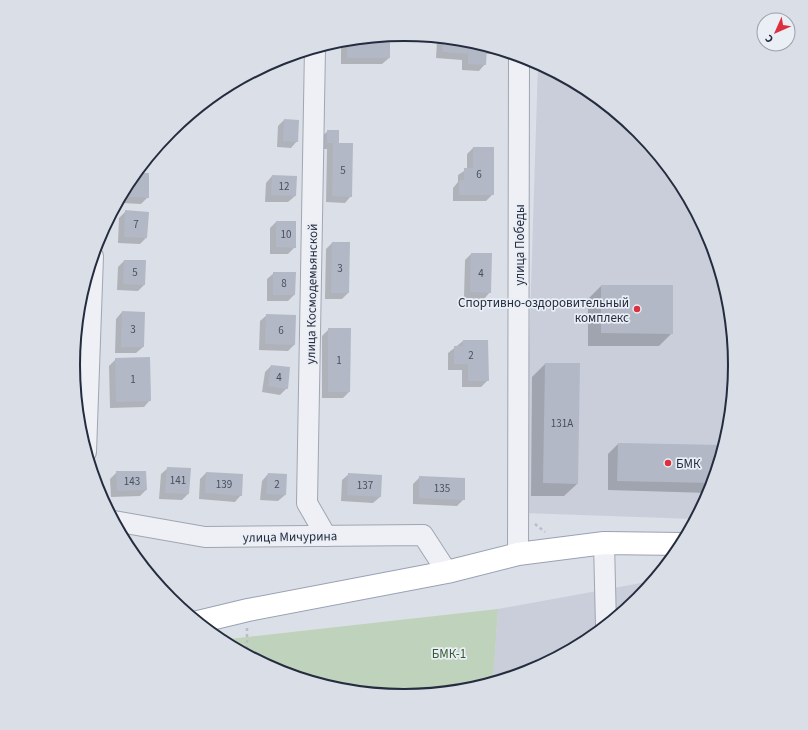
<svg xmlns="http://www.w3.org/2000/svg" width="808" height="730" viewBox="0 0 808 730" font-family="'Source Sans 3',sans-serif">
  <rect width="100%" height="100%" fill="#dbdfe7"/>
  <g fill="#c9ceda">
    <path d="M 538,63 L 588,90 L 638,131 L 679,181 L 710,239 L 729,301 L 735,365 L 729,430 L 710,492 L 695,519 L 524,513 Z"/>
    <path d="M 652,581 L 638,599 L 588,640 L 530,671 L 493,682 L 498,609 Z"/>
  </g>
  <path fill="#bfd2bb" d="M 498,609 L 493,682 L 468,690 L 404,696 L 339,690 L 277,671 L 220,640 Z"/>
  <g fill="#0003">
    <path d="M 389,35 L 389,58 L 382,64 L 341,64 L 341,40 Z"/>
    <path d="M 441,38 L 469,40 L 505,51 L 501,54 L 486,54 L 485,64 L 479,71 L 462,70 L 462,60 L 436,58 L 437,41 Z"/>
    <path d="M 284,120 L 297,141 L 291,148 L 277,147 L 278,126 Z"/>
    <path d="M 328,131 L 338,144 L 351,196 L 345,203 L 326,202 L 327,149 L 321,149 L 321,137 Z"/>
    <path d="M 473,148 L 493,194 L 486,201 L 453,201 L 453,188 L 458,182 L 458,175 L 467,169 L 467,154 Z"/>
    <path d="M 135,173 L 148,174 L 148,197 L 141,204 L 122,203 L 122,194 Z"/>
    <path d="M 272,176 L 296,177 L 295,196 L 288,202 L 265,202 L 266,183 Z"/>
    <path d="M 126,211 L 148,213 L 146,238 L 140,244 L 118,243 L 119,218 Z"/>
    <path d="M 276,222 L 295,247 L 288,254 L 270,254 L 270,228 Z"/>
    <path d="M 332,243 L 349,243 L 348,293 L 342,299 L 325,299 L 326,249 Z"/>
    <path d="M 471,254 L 490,292 L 484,299 L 464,298 L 465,260 Z"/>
    <path d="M 124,261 L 144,285 L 138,291 L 117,290 L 118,267 Z"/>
    <path d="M 274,273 L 294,295 L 288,301 L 267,301 L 267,279 Z"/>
    <path d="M 601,286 L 672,333 L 659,346 L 588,346 L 588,299 Z"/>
    <path d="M 122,312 L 143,347 L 136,353 L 115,353 L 116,319 Z"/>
    <path d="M 267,315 L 294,345 L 288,351 L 259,350 L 260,321 Z"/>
    <path d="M 329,329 L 349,392 L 343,398 L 322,398 L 322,336 Z"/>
    <path d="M 463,341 L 488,380 L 481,387 L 462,387 L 462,370 L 448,370 L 448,353 Z"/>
    <path d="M 116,359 L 150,400 L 144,407 L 110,408 L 109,366 Z"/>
    <path d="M 545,364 L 577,484 L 564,496 L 531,496 L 532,377 Z"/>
    <path d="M 271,366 L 287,388 L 280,395 L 262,392 L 265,372 Z"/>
    <path d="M 618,444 L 724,446 L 709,493 L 608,490 L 608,454 Z"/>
    <path d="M 168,468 L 188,494 L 182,500 L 159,499 L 161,474 Z"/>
    <path d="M 117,472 L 146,490 L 140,496 L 111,497 L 110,479 Z"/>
    <path d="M 206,473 L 241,495 L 235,502 L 199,499 L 200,479 Z"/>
    <path d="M 268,474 L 285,495 L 278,501 L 260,500 L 262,481 Z"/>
    <path d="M 349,474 L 381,476 L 380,497 L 373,503 L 341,501 L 342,480 Z"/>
    <path d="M 420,477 L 464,499 L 457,506 L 413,504 L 413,484 Z"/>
  </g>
  <g fill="#b2b8c5">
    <path d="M 390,35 L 390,58 L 347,58 L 347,40 Z"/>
    <path d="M 443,38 L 469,40 L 487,46 L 486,65 L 468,64 L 468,54 L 442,52 Z"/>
    <path d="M 284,119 L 299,120 L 298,142 L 283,141 Z"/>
    <path d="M 327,130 L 339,130 L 339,143 L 353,143 L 352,197 L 332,196 L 333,143 L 327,143 Z"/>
    <path d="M 473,147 L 494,147 L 494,195 L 459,195 L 459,180 L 464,180 L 464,168 L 473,168 Z"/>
    <path d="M 136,173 L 149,173 L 149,198 L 128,197 L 128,182 Z"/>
    <path d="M 272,175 L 297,176 L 296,196 L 271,195 Z"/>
    <path d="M 125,210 L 149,212 L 147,238 L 124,237 Z"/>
    <path d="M 276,221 L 296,221 L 296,248 L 276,247 Z"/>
    <path d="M 332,242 L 350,242 L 349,293 L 331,293 Z"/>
    <path d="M 471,253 L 492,253 L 491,293 L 470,292 Z"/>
    <path d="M 124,260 L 146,260 L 145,285 L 123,284 Z"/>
    <path d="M 273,272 L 296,272 L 295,295 L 273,295 Z"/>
    <path d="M 601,285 L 673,285 L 673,334 L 601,333 Z"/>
    <path d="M 122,311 L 145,312 L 144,347 L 121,347 Z"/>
    <path d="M 266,314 L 296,315 L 295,345 L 265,344 Z"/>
    <path d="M 328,328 L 351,328 L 350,392 L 328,392 Z"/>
    <path d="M 463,340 L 488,340 L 489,381 L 468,381 L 468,364 L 454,364 L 454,346 L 463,346 Z"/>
    <path d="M 150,357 L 151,401 L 116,402 L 115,358 Z"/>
    <path d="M 545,363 L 580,363 L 578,484 L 543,483 Z"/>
    <path d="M 271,365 L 290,367 L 288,389 L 268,386 Z"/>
    <path d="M 618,443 L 724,445 L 712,483 L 617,481 Z"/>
    <path d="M 167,467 L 191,468 L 189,494 L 165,493 Z"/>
    <path d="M 116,471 L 146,471 L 147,490 L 117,491 Z"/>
    <path d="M 206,472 L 243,474 L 242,496 L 205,493 Z"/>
    <path d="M 268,473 L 287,474 L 286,495 L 266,494 Z"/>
    <path d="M 348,473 L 382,475 L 381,497 L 347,495 Z"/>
    <path d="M 419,476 L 465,478 L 465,500 L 419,498 Z"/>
  </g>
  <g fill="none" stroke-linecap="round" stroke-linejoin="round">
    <g stroke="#a0a6b1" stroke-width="22">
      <g id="minor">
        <path d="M 315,48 L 307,503 L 326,536"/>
        <path d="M 86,452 L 93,256"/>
        <path d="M 114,521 L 205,537 L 423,535 L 447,572"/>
        <path d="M 604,543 L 606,626"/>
        <path d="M 518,554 L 519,56"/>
      </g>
    </g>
    <g stroke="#99a2b4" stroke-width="24">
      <path id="major" d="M 198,622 L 248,610 L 447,572 L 518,554 L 604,543 L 682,544"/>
    </g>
    <g stroke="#b9bdc6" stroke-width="2.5" stroke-dasharray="3 3" stroke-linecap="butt">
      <path d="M 535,524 L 545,532"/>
      <path d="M 247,655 L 247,628"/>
    </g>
    <use href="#minor" stroke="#eef0f5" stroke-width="20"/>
    <use href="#major" stroke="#fff" stroke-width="22"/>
  </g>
  <g fill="#dc303f" stroke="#eaeef5" stroke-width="1.5">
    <circle cx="637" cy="309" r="4"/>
    <circle cx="668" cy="463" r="4"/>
  </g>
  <g text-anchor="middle" stroke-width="3.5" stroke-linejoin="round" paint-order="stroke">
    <g font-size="11" fill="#484f60">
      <text x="343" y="174">5</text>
      <text x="479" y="178">6</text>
      <text x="284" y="190">12</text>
      <text x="136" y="228">7</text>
      <text x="286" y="238">10</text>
      <text x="340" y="272">3</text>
      <text x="135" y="276">5</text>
      <text x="481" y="277">4</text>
      <text x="284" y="287">8</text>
      <text x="133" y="333">3</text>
      <text x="281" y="334">6</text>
      <text x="471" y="359">2</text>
      <text x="339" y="364">1</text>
      <text x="279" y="381">4</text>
      <text x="133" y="383">1</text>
      <text x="562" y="427">131А</text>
      <text x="178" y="484">141</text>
      <text x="132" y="485">143</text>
      <text x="224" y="488">139</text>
      <text x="277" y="488">2</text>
      <text x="365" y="489">137</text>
      <text x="442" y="492">135</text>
    </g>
    <g font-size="13" fill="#242c3f" stroke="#eaeef5">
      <text transform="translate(519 245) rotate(-90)" y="5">улица Победы</text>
      <text transform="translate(311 294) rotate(-89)" y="5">улица Космодемьянской</text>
      <text transform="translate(290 536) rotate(-1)" y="5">улица Мичурина</text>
    </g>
    <g font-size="13" fill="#242c3f" stroke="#eaeef5" text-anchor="end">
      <text x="629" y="307">Спортивно-оздоровительный<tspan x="629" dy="15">комплекс</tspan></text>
      <text x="676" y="468" text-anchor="start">БМК</text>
    </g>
    <g font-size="13" fill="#355c2f" stroke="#eaeef5">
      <text x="449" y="658">БМК-1</text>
    </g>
  </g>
  <path d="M0 0H808V730H0ZM80 365a324 324 0 1 1 648 0a324 324 0 1 1-648 0Z" fill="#dadee6" fill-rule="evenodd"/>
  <path fill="none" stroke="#242c3f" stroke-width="2" d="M80 365a324 324 0 1 1 648 0a324 324 0 1 1-648 0Z"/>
  <g transform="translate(776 32) rotate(225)"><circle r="19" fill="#eaeef5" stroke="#9ba0ac"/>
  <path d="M0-3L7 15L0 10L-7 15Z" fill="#dc303f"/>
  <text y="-6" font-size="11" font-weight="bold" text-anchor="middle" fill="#242c3f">С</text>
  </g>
</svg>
